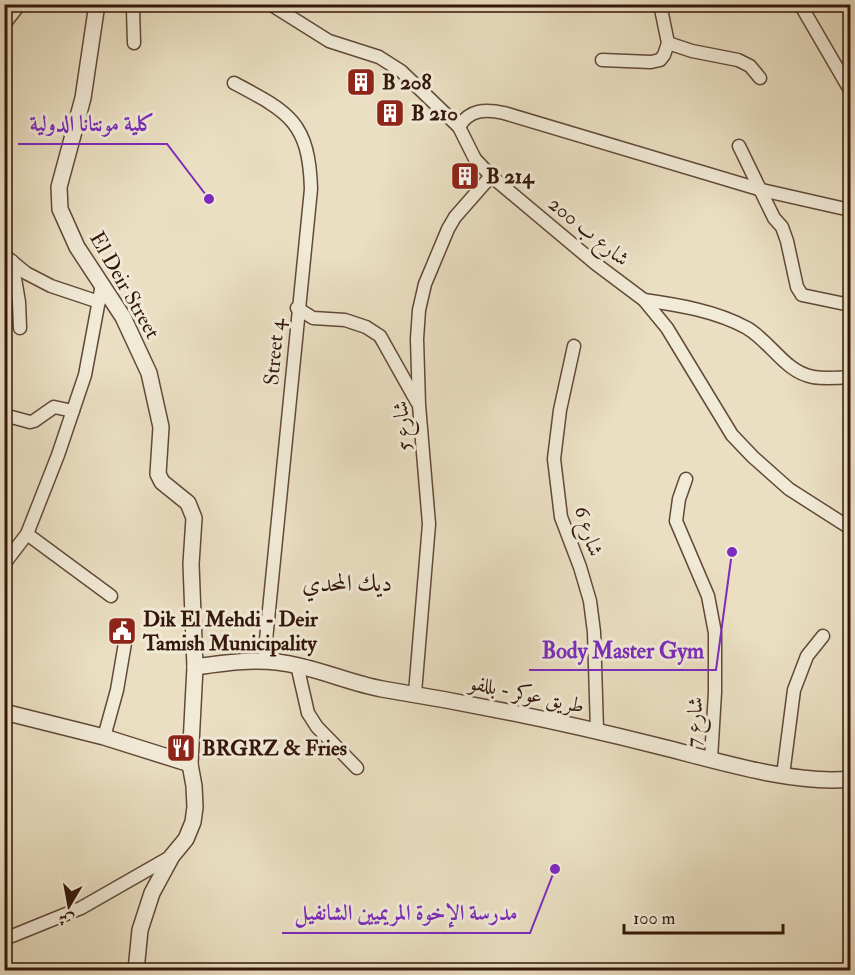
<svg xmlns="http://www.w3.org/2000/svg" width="855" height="975" viewBox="0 0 855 975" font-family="'IM FELL Double Pica',Amiri,serif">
  <rect width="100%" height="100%" fill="#eadfc2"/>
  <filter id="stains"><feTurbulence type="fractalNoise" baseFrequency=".00333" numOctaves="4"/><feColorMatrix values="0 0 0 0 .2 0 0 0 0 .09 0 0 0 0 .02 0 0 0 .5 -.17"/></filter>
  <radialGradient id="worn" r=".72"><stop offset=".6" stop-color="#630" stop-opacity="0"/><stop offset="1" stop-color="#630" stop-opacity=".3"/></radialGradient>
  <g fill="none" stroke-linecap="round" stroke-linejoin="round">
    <g stroke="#624938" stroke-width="15">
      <g id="minor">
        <path d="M 127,4 L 133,10 L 134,43"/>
        <path d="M 270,4 L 329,41 L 379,57 L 401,71 L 459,127 L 475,159 L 491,176 L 596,264 L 644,300 L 667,328 L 732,435 L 753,457 L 789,489 L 850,528"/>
        <path d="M 800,4 L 850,90"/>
        <path d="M 668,43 L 692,51 L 738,60 L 750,66 L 760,78"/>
        <path d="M 602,60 L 651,62 L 660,60 L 664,55 L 668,43 L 660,4"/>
        <path d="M 234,83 C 289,112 309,122 311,189 L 264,660"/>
        <path d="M 459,127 C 469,109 486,109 504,113 L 762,190 L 850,210"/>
        <path d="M 739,146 L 774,218 L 782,227 L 787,241 L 797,287 L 802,295 L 850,305"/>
        <path d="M 4,255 L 26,273 L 51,286 L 99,302"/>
        <path d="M 12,261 L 19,302 L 20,328"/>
        <path d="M 644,300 C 679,305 716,311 747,328 C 771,342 785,372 813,377 C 825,379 838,378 850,377"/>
        <path d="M 297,308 L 313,318 L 345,320 L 366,327 L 380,336 L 417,402"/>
        <path d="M 574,346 L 560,410 L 554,459 L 561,517 L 580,567 L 590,601 L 594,632 L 597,730"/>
        <path d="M 4,415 L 30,422 L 34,421 L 54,407 L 73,411"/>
        <path d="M 686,479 L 679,499 L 676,521 L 708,596 L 715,633 L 715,692 L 711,759"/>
        <path d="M 27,534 L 111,596"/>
        <path d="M 4,564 L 27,534 L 58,455 L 85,375 L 102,284"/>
        <path d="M 297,665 L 308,713 L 317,727 L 357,768"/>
        <path d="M 415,693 L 429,524 L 419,405 L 417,339 L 419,310 L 425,284 L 448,229 L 455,217 L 491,176"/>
        <path d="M 104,737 L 117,690 L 125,643"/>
        <path d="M 783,775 L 794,690 L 807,656 L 823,636"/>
        <path d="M 4,937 L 12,936 L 81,908 L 172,856"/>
      </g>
    </g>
    <g stroke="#624938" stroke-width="18">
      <g id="tertiary">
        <path d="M 97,4 L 83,98 L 59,187 L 60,209 L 77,247 L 123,317 L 149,373 L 161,427 L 158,474 L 162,482 L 188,503 L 194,518 L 191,564 L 195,667 L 190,764 L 194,786 L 195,807 L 193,822 L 186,839 L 172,856 L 152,893 L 140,930 L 136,970"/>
        <path d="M 4,22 L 18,4"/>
        <path d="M 195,667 C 230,662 264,657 299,666 C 327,672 354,684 382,689 C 475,704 567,723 658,746 C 715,760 792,785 850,779"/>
        <path d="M 4,712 L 104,737 L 190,764"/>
      </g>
    </g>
    <use href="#minor" stroke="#f1ead7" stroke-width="12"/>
    <use href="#tertiary" stroke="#f1ead7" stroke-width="15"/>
  </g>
  <defs>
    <g id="building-square" transform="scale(1.5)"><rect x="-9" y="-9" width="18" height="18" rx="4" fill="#8f2418" stroke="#f1ead7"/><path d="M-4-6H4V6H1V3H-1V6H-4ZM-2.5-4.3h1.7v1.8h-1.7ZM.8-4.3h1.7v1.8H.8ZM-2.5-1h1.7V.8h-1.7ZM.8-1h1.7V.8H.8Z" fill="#fff"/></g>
    <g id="civic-square" transform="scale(1.5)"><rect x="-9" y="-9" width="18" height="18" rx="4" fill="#8f2418" stroke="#f1ead7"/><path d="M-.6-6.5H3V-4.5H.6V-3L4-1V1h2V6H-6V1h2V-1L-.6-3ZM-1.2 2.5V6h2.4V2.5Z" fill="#fff"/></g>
    <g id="restaurant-square" transform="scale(1.5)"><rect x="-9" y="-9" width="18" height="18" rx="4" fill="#8f2418" stroke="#f1ead7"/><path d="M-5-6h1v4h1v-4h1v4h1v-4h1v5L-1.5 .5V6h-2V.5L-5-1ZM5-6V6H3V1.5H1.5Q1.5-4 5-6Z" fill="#fff"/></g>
  </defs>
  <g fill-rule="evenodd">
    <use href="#building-square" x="361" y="82"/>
    <use href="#building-square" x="390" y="113"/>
    <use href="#building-square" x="465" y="176"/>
    <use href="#civic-square" x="122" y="631"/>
    <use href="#restaurant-square" x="181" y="748"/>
  </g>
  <g text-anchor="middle" stroke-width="6" stroke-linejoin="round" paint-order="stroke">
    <g font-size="21" font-weight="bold" fill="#34170a" stroke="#f1ead7" text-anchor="start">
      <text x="382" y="89">B 208</text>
      <text x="411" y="120">B 210</text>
      <text x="486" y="183">B 214</text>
      <text x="143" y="626">Dik El Mehdi - Deir<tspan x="143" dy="24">Tamish Municipality</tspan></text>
      <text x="202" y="755">BRGRZ &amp; Fries</text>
    </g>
    <g font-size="21" fill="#34170a" stroke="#f1ead7">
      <text transform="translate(589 231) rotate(39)" y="7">شارع ب 200</text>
      <text transform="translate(125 285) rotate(60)" y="7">El Deir Street</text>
      <text transform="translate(274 352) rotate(-85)" y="7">Street 4</text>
      <text transform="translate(402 426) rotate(-95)" y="7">شارع 5</text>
      <text transform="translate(589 531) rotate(72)" y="7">شارع 6</text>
      <text transform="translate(527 694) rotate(12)" y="7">طريق عوكر - بللفو</text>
      <text transform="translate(694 722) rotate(-87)" y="7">شارع 7</text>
    </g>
    <g font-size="24" fill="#34170a" stroke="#f1ead7">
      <text x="347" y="591">ديك المحدي</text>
    </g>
  </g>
  <path fill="none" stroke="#7b2cbf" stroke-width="2" d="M209 199L167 144H18M732 552L716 670H529M555 869L530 933H282"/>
  <g fill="#7b2cbf" stroke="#f1ead7" stroke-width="2">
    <circle cx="209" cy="199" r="6"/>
    <circle cx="732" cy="552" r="6"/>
    <circle cx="555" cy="869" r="6"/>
  </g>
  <g font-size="22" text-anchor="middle" font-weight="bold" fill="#7b2cbf" stroke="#f1ead7" stroke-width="6" stroke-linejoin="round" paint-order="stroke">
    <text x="92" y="131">كلية مونتانا الدولية</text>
    <text x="623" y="658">Body Master Gym</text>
    <text x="406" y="920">مدرسة الإخوة المريميين الشانفيل</text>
  </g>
  <rect width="855" height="975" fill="none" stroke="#eadfc2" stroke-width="24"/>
  <rect x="6" y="6" width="843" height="963" fill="none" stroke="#34170a" stroke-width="3"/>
  <rect x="12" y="12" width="831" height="951" fill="none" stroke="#34170a" stroke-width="1.5"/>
  <g transform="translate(69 906) rotate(190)" stroke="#f1ead7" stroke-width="4.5" paint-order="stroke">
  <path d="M0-4.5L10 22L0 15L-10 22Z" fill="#34170a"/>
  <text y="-9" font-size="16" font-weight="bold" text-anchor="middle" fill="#34170a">ش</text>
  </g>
  <path d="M624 924v9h159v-9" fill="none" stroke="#34170a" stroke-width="3"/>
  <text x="633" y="924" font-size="18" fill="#34170a" stroke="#f1ead7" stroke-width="4.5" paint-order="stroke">100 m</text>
  <rect width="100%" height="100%" filter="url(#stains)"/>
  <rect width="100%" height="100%" fill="url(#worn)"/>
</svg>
